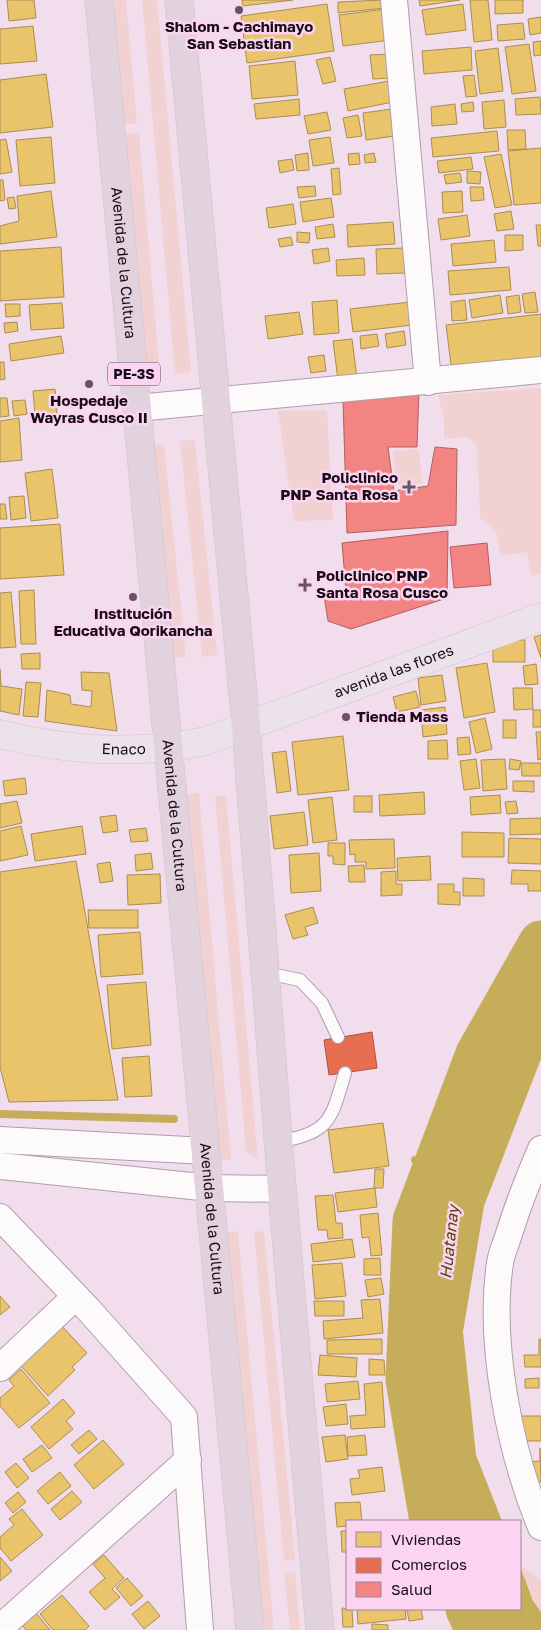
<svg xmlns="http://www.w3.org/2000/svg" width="541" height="1630" viewBox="0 0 541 1630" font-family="'Golos Text',sans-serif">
  <rect width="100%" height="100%" fill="#f2dded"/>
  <g fill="#f2d1d3">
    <path d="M 110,0 L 126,0 L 137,123 L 120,125 Z"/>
    <path d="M 142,0 L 157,0 L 191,372 L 175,374 Z"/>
    <path d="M 139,133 L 160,375 L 143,378 L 122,135 Z"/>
    <path d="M 541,388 L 541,573 L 531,576 L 527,552 L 501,556 L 496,532 L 480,518 L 477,446 L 468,437 L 444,439 L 444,418 L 438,395 Z"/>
    <path d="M 327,410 L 333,520 L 294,521 L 278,411 Z"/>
    <path d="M 195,440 L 217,655 L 202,657 L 180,441 Z"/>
    <path d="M 164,444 L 186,657 L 171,658 L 150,445 Z"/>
    <path d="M 419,449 L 422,483 L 396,485 L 393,451 Z"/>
    <path d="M 199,793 L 231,1160 L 216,1160 L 186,795 Z"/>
    <path d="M 226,795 L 258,1160 L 246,1151 L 215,796 Z"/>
    <path d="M 238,1231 L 274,1630 L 260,1630 L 221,1234 Z"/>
    <path d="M 264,1231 L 295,1560 L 284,1561 L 254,1232 Z"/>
    <path d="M 520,1565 L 541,1580 L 541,1612 L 533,1601 Z"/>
    <path d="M 295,1572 L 300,1630 L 290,1630 L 284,1574 Z"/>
    <path d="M 449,1609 L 468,1609 L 478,1630 L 450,1630 Z"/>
  </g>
  <g fill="#c6ad59">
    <path d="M 541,943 L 541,1059 L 484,1206 L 463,1332 L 476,1455 L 502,1521 L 432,1521 L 408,1380 L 415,1221 L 478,1054 Z"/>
    <path d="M 520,1566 L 533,1601 L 541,1612 L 541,1630 L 478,1630 L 468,1609 L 520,1609 Z"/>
  </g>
  <g fill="#e9c46a" stroke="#aa8d51">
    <path d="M 7,0 L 34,0 L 36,18 L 9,21 Z"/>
    <path d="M 242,0 L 293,0 L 243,6 Z"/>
    <path d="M 383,0 L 385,8 L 338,13 L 338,2 Z"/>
    <path d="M 419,0 L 460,0 L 420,6 Z"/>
    <path d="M 470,0 L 488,0 L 492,40 L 474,42 Z"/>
    <path d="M 495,0 L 523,0 L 523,13 L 495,14 Z"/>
    <path d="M 327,4 L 334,51 L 247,63 L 241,16 Z"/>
    <path d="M 463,4 L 466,30 L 426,35 L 422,10 Z"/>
    <path d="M 386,9 L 391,40 L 343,46 L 339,15 Z"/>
    <path d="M 541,17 L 541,33 L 530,35 L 528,19 Z"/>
    <path d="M 523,23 L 525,39 L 498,41 L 497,25 Z"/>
    <path d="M 33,26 L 37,61 L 0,64 L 0,29 Z"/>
    <path d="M 541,41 L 541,55 L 534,56 L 533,42 Z"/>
    <path d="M 529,44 L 536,91 L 512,94 L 505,47 Z"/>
    <path d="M 471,47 L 472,70 L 424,74 L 422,51 Z"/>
    <path d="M 498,48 L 503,91 L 480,94 L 475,51 Z"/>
    <path d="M 390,54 L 393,78 L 373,79 L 370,55 Z"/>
    <path d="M 330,57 L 336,81 L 323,84 L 316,60 Z"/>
    <path d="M 295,61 L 298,95 L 252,99 L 249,66 Z"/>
    <path d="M 46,74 L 53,127 L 0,133 L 0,80 Z"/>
    <path d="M 474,75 L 477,96 L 466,97 L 463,76 Z"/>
    <path d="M 389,81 L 393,102 L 348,111 L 344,89 Z"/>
    <path d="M 540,97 L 541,114 L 516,115 L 515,99 Z"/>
    <path d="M 299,99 L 300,115 L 256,119 L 254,104 Z"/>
    <path d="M 504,100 L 506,127 L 484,129 L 482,102 Z"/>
    <path d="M 473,102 L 474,111 L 462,112 L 461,104 Z"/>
    <path d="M 455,104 L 457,124 L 432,126 L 431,107 Z"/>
    <path d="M 392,109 L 395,136 L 366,140 L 363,113 Z"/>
    <path d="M 327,112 L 331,130 L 308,134 L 304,116 Z"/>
    <path d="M 358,115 L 362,136 L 347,138 L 343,118 Z"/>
    <path d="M 507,130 L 525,130 L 526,149 L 508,150 Z"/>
    <path d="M 497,131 L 499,151 L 433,157 L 431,138 Z"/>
    <path d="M 51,137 L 55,183 L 20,186 L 16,140 Z"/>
    <path d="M 330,137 L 334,163 L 313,166 L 309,140 Z"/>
    <path d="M 6,139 L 12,172 L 0,174 L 0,140 Z"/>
    <path d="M 541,148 L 541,203 L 514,205 L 508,151 Z"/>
    <path d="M 308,153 L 309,170 L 297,171 L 295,155 Z"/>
    <path d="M 359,153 L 360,164 L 349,165 L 348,154 Z"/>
    <path d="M 374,153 L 376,162 L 365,163 L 364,155 Z"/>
    <path d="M 501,154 L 512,205 L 495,208 L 484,157 Z"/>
    <path d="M 471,157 L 473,169 L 439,173 L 437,161 Z"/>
    <path d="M 292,159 L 294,170 L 280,173 L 278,161 Z"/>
    <path d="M 339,168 L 341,194 L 333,195 L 331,169 Z"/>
    <path d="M 467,171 L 481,172 L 480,184 L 467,183 Z"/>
    <path d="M 460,173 L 462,182 L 446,184 L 444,175 Z"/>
    <path d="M 0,180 L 3,180 L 5,200 L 0,201 Z"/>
    <path d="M 315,186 L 316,196 L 299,198 L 297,187 Z"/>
    <path d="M 470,187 L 483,187 L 484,200 L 471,201 Z"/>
    <path d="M 51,191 L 57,237 L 0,244 L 0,226 L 19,221 L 17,196 Z"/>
    <path d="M 462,191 L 463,212 L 443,213 L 442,192 Z"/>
    <path d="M 14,197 L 16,208 L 9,209 L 7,198 Z"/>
    <path d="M 331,198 L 334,217 L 303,222 L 300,202 Z"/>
    <path d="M 293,204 L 296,224 L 269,228 L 266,208 Z"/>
    <path d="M 511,211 L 514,229 L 497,231 L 494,214 Z"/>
    <path d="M 467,215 L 470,236 L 441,240 L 438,219 Z"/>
    <path d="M 393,222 L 395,244 L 348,247 L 347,225 Z"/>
    <path d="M 333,224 L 335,237 L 317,239 L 315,227 Z"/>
    <path d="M 536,225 L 541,225 L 541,246 L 538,246 Z"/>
    <path d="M 297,232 L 310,233 L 309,243 L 297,242 Z"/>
    <path d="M 505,235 L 523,235 L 523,250 L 505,251 Z"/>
    <path d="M 291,237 L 293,245 L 280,247 L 278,239 Z"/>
    <path d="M 494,240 L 496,262 L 453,266 L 451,244 Z"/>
    <path d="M 61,247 L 64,297 L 0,301 L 0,251 Z"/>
    <path d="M 328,248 L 330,261 L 314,264 L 312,250 Z"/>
    <path d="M 404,248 L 405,273 L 377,274 L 376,249 Z"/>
    <path d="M 364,258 L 365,275 L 337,276 L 336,260 Z"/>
    <path d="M 509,267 L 511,290 L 450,295 L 448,271 Z"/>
    <path d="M 535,292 L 538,312 L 525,313 L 522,294 Z"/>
    <path d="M 500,295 L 503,313 L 472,318 L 469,300 Z"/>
    <path d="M 519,295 L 521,312 L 508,314 L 506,297 Z"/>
    <path d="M 337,300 L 339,333 L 314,335 L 312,302 Z"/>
    <path d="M 465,300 L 467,320 L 452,321 L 451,302 Z"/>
    <path d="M 410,302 L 412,325 L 353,332 L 350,309 Z"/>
    <path d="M 62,303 L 64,328 L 31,330 L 29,305 Z"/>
    <path d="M 5,304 L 20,304 L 20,316 L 6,317 Z"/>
    <path d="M 299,312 L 303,334 L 268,339 L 265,316 Z"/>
    <path d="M 541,314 L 541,364 L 452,372 L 446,325 Z"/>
    <path d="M 17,322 L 18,331 L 5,333 L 4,323 Z"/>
    <path d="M 404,331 L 406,345 L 387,348 L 385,334 Z"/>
    <path d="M 377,334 L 379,346 L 361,349 L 360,336 Z"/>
    <path d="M 61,336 L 64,353 L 11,361 L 9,344 Z"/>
    <path d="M 352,339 L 358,386 L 339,388 L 333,341 Z"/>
    <path d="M 324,355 L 326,371 L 311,373 L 308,357 Z"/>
    <path d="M 0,362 L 4,362 L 5,379 L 0,380 Z"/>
    <path d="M 55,389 L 57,413 L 35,415 L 33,391 Z"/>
    <path d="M 0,398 L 7,398 L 9,416 L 0,417 Z"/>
    <path d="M 25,400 L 27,414 L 14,416 L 12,401 Z"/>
    <path d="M 19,418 L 22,460 L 0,462 L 0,421 Z"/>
    <path d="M 52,469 L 58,518 L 31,521 L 25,473 Z"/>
    <path d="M 24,496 L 26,518 L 11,520 L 9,497 Z"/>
    <path d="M 0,504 L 5,504 L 7,519 L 0,519 Z"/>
    <path d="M 60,524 L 64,575 L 0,579 L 0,528 Z"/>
    <path d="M 34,590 L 36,644 L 21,644 L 19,591 Z"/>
    <path d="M 11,592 L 16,647 L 0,648 L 0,593 Z"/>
    <path d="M 541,635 L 541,658 L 534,637 Z"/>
    <rect x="493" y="640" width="32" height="22"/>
    <path d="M 40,653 L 40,669 L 22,669 L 21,654 Z"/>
    <path d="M 487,663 L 495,712 L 464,718 L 456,668 Z"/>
    <path d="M 536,664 L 538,684 L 525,685 L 523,666 Z"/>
    <path d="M 0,669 L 1,686 L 22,689 L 19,715 L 0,711 Z"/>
    <path d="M 81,672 L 109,673 L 117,731 L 45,721 L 47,690 L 70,695 L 71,704 L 91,707 L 92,691 L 82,690 Z"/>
    <path d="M 442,675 L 446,701 L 421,705 L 418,678 Z"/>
    <path d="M 26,682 L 41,683 L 38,717 L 23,716 Z"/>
    <path d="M 513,688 L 532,688 L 533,709 L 514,710 Z"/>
    <path d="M 416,691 L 420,707 L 397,712 L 393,697 Z"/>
    <path d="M 445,707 L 447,734 L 423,737 L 421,710 Z"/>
    <rect x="533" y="710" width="8" height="17"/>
    <path d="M 485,718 L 492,749 L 476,753 L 469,722 Z"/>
    <rect x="503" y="720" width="13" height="18"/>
    <path d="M 536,732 L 541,732 L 541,759 L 538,760 Z"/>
    <path d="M 343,736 L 349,790 L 298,795 L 292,742 Z"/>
    <path d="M 469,737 L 471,754 L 458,755 L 457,738 Z"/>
    <path d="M 447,740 L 448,759 L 428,759 L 428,741 Z"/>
    <path d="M 286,751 L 291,791 L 277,793 L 272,753 Z"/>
    <path d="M 476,759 L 480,788 L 464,790 L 460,761 Z"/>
    <path d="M 505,759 L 507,789 L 483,791 L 481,760 Z"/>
    <path d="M 510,759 L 521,761 L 519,770 L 509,769 Z"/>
    <path d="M 521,763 L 541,763 L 541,776 L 522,776 Z"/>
    <path d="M 25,778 L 27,794 L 5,796 L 3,781 Z"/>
    <path d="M 513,781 L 534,781 L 534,792 L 513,791 Z"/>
    <path d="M 424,792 L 425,814 L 380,816 L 379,795 Z"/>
    <path d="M 500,795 L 501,813 L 471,815 L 470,797 Z"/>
    <rect x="354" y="796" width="18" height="16"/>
    <path d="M 332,797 L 337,840 L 313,843 L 308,800 Z"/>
    <path d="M 17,801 L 22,823 L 0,828 L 0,804 Z"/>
    <path d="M 516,801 L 518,813 L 507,814 L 505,802 Z"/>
    <path d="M 304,812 L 308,845 L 274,849 L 270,816 Z"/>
    <path d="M 116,815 L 118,831 L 103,833 L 100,817 Z"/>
    <path d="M 541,818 L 541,834 L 510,835 L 510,819 Z"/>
    <path d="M 21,826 L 28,855 L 0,861 L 0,831 Z"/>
    <path d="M 82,826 L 86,854 L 35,861 L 31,834 Z"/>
    <path d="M 146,828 L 148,841 L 131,842 L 129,830 Z"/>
    <path d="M 462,832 L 504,833 L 504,857 L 462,857 Z"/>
    <path d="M 509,838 L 541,839 L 541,864 L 508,863 Z"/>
    <path d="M 394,839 L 395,868 L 366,869 L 366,862 L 355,862 L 355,854 L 350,855 L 349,840 Z"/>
    <path d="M 328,843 L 345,843 L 345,865 L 333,864 L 333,856 L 328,856 Z"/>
    <path d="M 151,853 L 153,869 L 136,871 L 135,855 Z"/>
    <path d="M 319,853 L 321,891 L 291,893 L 289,855 Z"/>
    <path d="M 430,856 L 431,880 L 398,881 L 397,858 Z"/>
    <path d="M 76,861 L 118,1100 L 9,1102 L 0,1067 L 0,872 Z"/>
    <path d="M 110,862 L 113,881 L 100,883 L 97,864 Z"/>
    <path d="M 364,865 L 365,882 L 349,882 L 348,866 Z"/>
    <path d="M 512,870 L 541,871 L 541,891 L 528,891 L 528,884 L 511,884 Z"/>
    <path d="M 396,871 L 396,884 L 402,884 L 402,895 L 381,896 L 381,872 Z"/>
    <path d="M 160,874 L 161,903 L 128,905 L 127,875 Z"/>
    <path d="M 463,878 L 484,879 L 484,896 L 463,896 Z"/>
    <path d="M 438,884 L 454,884 L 454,892 L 460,892 L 460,905 L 438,904 Z"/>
    <path d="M 313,907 L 318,923 L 305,927 L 308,935 L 293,939 L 285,915 Z"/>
    <path d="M 88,910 L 138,910 L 138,928 L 89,928 Z"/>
    <path d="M 140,932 L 143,974 L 101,977 L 98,935 Z"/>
    <path d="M 146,982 L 151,1045 L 112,1049 L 107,985 Z"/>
    <path d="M 149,1056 L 152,1096 L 125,1097 L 122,1058 Z"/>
    <path d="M 383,1123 L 389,1166 L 334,1173 L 328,1130 Z"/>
    <path d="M 375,1169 L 384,1169 L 383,1188 L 374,1188 Z"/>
    <path d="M 375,1188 L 377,1207 L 338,1212 L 335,1193 Z"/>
    <path d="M 333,1195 L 336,1223 L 342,1223 L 343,1238 L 328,1239 L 327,1230 L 318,1230 L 315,1196 Z"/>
    <path d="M 378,1213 L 382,1255 L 371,1256 L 369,1237 L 362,1238 L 360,1215 Z"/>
    <path d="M 352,1239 L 355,1257 L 313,1262 L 311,1244 Z"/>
    <path d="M 380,1258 L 381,1275 L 364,1275 L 364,1259 Z"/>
    <path d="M 342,1263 L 346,1296 L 315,1299 L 312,1265 Z"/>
    <path d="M 381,1278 L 384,1294 L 368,1297 L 365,1280 Z"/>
    <path d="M 0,1296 L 10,1307 L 0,1315 Z"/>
    <path d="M 380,1299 L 383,1333 L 324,1339 L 323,1321 L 363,1318 L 361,1300 Z"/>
    <path d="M 314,1301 L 344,1301 L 344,1316 L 315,1316 Z"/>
    <path d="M 57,1321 L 87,1353 L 72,1367 L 75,1370 L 48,1396 L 15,1359 Z"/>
    <path d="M 382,1339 L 382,1354 L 327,1354 L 327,1340 Z"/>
    <path d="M 539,1339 L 541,1339 L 541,1367 L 525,1367 L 524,1355 L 539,1355 Z"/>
    <path d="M 320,1355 L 357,1358 L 356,1377 L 318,1375 Z"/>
    <path d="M 369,1359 L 384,1360 L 385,1375 L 369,1375 Z"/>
    <path d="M 21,1369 L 50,1403 L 19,1428 L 0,1406 L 0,1398 L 14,1386 L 9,1380 Z"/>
    <path d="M 539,1378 L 539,1388 L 525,1388 L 525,1379 Z"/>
    <path d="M 358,1381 L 360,1399 L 327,1402 L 325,1384 Z"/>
    <path d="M 382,1382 L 385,1427 L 351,1429 L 350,1416 L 366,1415 L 364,1384 Z"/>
    <path d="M 63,1399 L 75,1413 L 66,1421 L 73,1429 L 49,1449 L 31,1427 Z"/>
    <path d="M 346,1404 L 348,1424 L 326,1426 L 323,1407 Z"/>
    <rect x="518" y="1416" width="23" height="25"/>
    <path d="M 89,1430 L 97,1439 L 79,1454 L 71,1445 Z"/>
    <path d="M 345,1435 L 348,1459 L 326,1462 L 322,1437 Z"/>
    <path d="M 365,1435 L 367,1455 L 348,1456 L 347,1437 Z"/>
    <path d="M 103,1440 L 124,1464 L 94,1489 L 74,1465 Z"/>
    <path d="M 42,1445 L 52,1458 L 32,1472 L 23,1459 Z"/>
    <path d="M 540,1448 L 541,1482 L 529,1482 L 529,1462 L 540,1461 Z"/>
    <path d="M 16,1463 L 29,1478 L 17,1488 L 5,1472 Z"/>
    <path d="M 382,1467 L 385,1491 L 352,1495 L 350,1479 L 360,1478 L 358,1470 Z"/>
    <path d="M 60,1472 L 71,1486 L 48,1504 L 37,1491 Z"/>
    <path d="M 72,1491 L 82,1502 L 60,1520 L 51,1509 Z"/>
    <path d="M 18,1492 L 26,1502 L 13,1513 L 5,1503 Z"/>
    <path d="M 360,1502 L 362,1521 L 347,1521 L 347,1526 L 337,1527 L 335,1503 Z"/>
    <path d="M 22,1509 L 43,1535 L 11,1561 L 0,1548 L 0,1537 L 14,1525 L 9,1519 Z"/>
    <path d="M 341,1531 L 347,1531 L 347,1552 L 342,1552 Z"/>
    <path d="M 104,1555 L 124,1578 L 112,1589 L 120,1597 L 105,1610 L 89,1592 L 105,1578 L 93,1564 Z"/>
    <path d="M 0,1557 L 12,1571 L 0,1581 Z"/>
    <path d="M 127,1578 L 143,1596 L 131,1606 L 116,1588 Z"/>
    <path d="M 62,1595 L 89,1626 L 85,1630 L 53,1630 L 40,1614 Z"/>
    <path d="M 148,1601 L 160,1616 L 144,1629 L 132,1614 Z"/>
    <path d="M 342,1608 L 352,1609 L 353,1627 L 343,1627 Z"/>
    <path d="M 357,1609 L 405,1609 L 406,1619 L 358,1624 Z"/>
    <path d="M 421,1609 L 423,1619 L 409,1621 L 407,1610 Z"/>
    <path d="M 36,1613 L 50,1630 L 26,1630 L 22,1625 Z"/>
    <path d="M 372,1624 L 388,1625 L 388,1630 L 372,1630 Z"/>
  </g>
  <path fill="#e76f51" stroke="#a9513f" d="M 372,1032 L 377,1068 L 329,1075 L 324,1040 Z"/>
  <g fill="#f28482" stroke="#b16062">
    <path d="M 419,391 L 417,447 L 388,447 L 394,491 L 428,486 L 435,447 L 457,449 L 456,525 L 347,533 L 343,400 Z"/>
    <path d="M 448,531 L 447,598 L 351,629 L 328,621 L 324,595 L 346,590 L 342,543 Z"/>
    <path d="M 487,543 L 491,585 L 454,588 L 450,547 Z"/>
  </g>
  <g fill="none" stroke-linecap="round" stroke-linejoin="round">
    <g stroke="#c6ad59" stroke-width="8">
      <path d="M 0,1114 L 174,1119"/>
      <path d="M 415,1160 L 445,1165"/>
    </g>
    <g stroke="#c6ad59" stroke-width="45">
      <path d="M 432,1521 L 408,1380 L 415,1221 L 478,1054 L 541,943"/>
      <path d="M 468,1609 L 478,1630"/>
    </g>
    <g stroke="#ae9eaa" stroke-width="14">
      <g id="lane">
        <path d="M 266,973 L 300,980 L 322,1003 L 338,1037"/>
        <path d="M 278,1142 C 331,1132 331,1120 345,1073"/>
      </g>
    </g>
    <g stroke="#ae9eaa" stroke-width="28">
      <g id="street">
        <path d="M 394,0 L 428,382"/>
        <path d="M 137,408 L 541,370"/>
        <path d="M 0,1140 L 206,1151"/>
        <path d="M 541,1149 C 529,1177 518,1205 509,1234 C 506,1244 501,1254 500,1263 C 488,1343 510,1453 541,1527"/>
        <path d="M 0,1166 L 210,1188 L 282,1189"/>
        <path d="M 0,1217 L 87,1308 L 184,1417 L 200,1630"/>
        <path d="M 0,1368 L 75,1297"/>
        <path d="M 0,1628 L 188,1460"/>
      </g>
    </g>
    <g stroke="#ccc2ca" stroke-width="29">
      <g id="primary">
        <path id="s1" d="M 0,734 C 68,751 138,755 206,741 L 541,617"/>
      </g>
    </g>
    <g stroke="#ccc2ca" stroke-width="29">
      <g id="highway">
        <path id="s2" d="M 99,0 L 250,1630"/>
        <path d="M 179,0 L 246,727 L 282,1189 L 320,1630"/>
      </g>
    </g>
    <use href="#lane" stroke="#fdfafc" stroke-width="12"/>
    <use href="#street" stroke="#fdfafc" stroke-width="26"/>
    <use href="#primary" stroke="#ece2ea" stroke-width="28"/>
    <use href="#highway" stroke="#e1d2de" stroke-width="28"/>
  </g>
  <g fill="#645561" stroke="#fbd4f1" stroke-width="2">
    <circle cx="239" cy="10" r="5"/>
    <circle cx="89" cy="384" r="5"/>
    <path d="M406.5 479.5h5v5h5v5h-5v5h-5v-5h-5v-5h5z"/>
    <path d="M302.5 577.5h5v5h5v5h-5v5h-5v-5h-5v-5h5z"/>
    <circle cx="133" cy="597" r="5"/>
    <circle cx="346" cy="717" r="5"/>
  </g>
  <g text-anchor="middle" stroke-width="5" stroke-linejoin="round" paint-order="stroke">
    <rect fill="#fbd4f1" stroke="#5c4858" stroke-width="1" x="108" y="362.5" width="52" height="23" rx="4"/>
    <g font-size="14" font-weight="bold" fill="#180c16">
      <text x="134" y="379">PE-3S</text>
    </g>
    <g font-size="15" font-weight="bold" fill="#180c16" stroke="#fbd4f1">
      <text x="239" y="32">Shalom - Cachimayo<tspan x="239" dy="17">San Sebastian</tspan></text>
      <text x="89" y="406">Hospedaje<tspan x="89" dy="17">Wayras Cusco II</tspan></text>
      <text x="398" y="483" text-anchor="end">Policlinico<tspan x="398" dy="17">PNP Santa Rosa</tspan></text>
      <text x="316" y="581" text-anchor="start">Policlinico PNP<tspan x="316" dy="17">Santa Rosa Cusco</tspan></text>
      <text x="133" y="619">Institución<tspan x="133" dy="17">Educativa Qorikancha</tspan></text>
      <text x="356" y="722" text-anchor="start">Tienda Mass</text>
    </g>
    <g font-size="15" fill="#180c16" stroke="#fbd4f1">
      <text dy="5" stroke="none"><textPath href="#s2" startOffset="264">Avenida de la Cultura</textPath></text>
      <text dy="5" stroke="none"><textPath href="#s1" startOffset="408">avenida las flores</textPath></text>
      <text dy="5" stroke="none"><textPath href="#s1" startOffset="125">Enaco</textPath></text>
      <text dy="5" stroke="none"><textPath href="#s2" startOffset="819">Avenida de la Cultura</textPath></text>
      <text dy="5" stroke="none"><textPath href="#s2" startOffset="1224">Avenida de la Cultura</textPath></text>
    </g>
    <g font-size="16" font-style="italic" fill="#554706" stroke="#fbd4f1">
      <text transform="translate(449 1242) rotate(-84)" y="6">Huatanay</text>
    </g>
  </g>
  <rect x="346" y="1520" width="175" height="90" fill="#fbd4f1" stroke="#a08499"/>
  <rect x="356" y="1532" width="25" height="15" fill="#e9c46a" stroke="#a08499"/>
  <text x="391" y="1545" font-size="15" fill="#180c16">Viviendas</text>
  <rect x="356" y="1558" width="25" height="15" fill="#e76f51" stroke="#a08499"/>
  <text x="391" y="1570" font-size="15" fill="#180c16">Comercios</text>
  <rect x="356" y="1582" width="25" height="15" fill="#f28482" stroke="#a08499"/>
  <text x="391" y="1595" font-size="15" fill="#180c16">Salud</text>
</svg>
